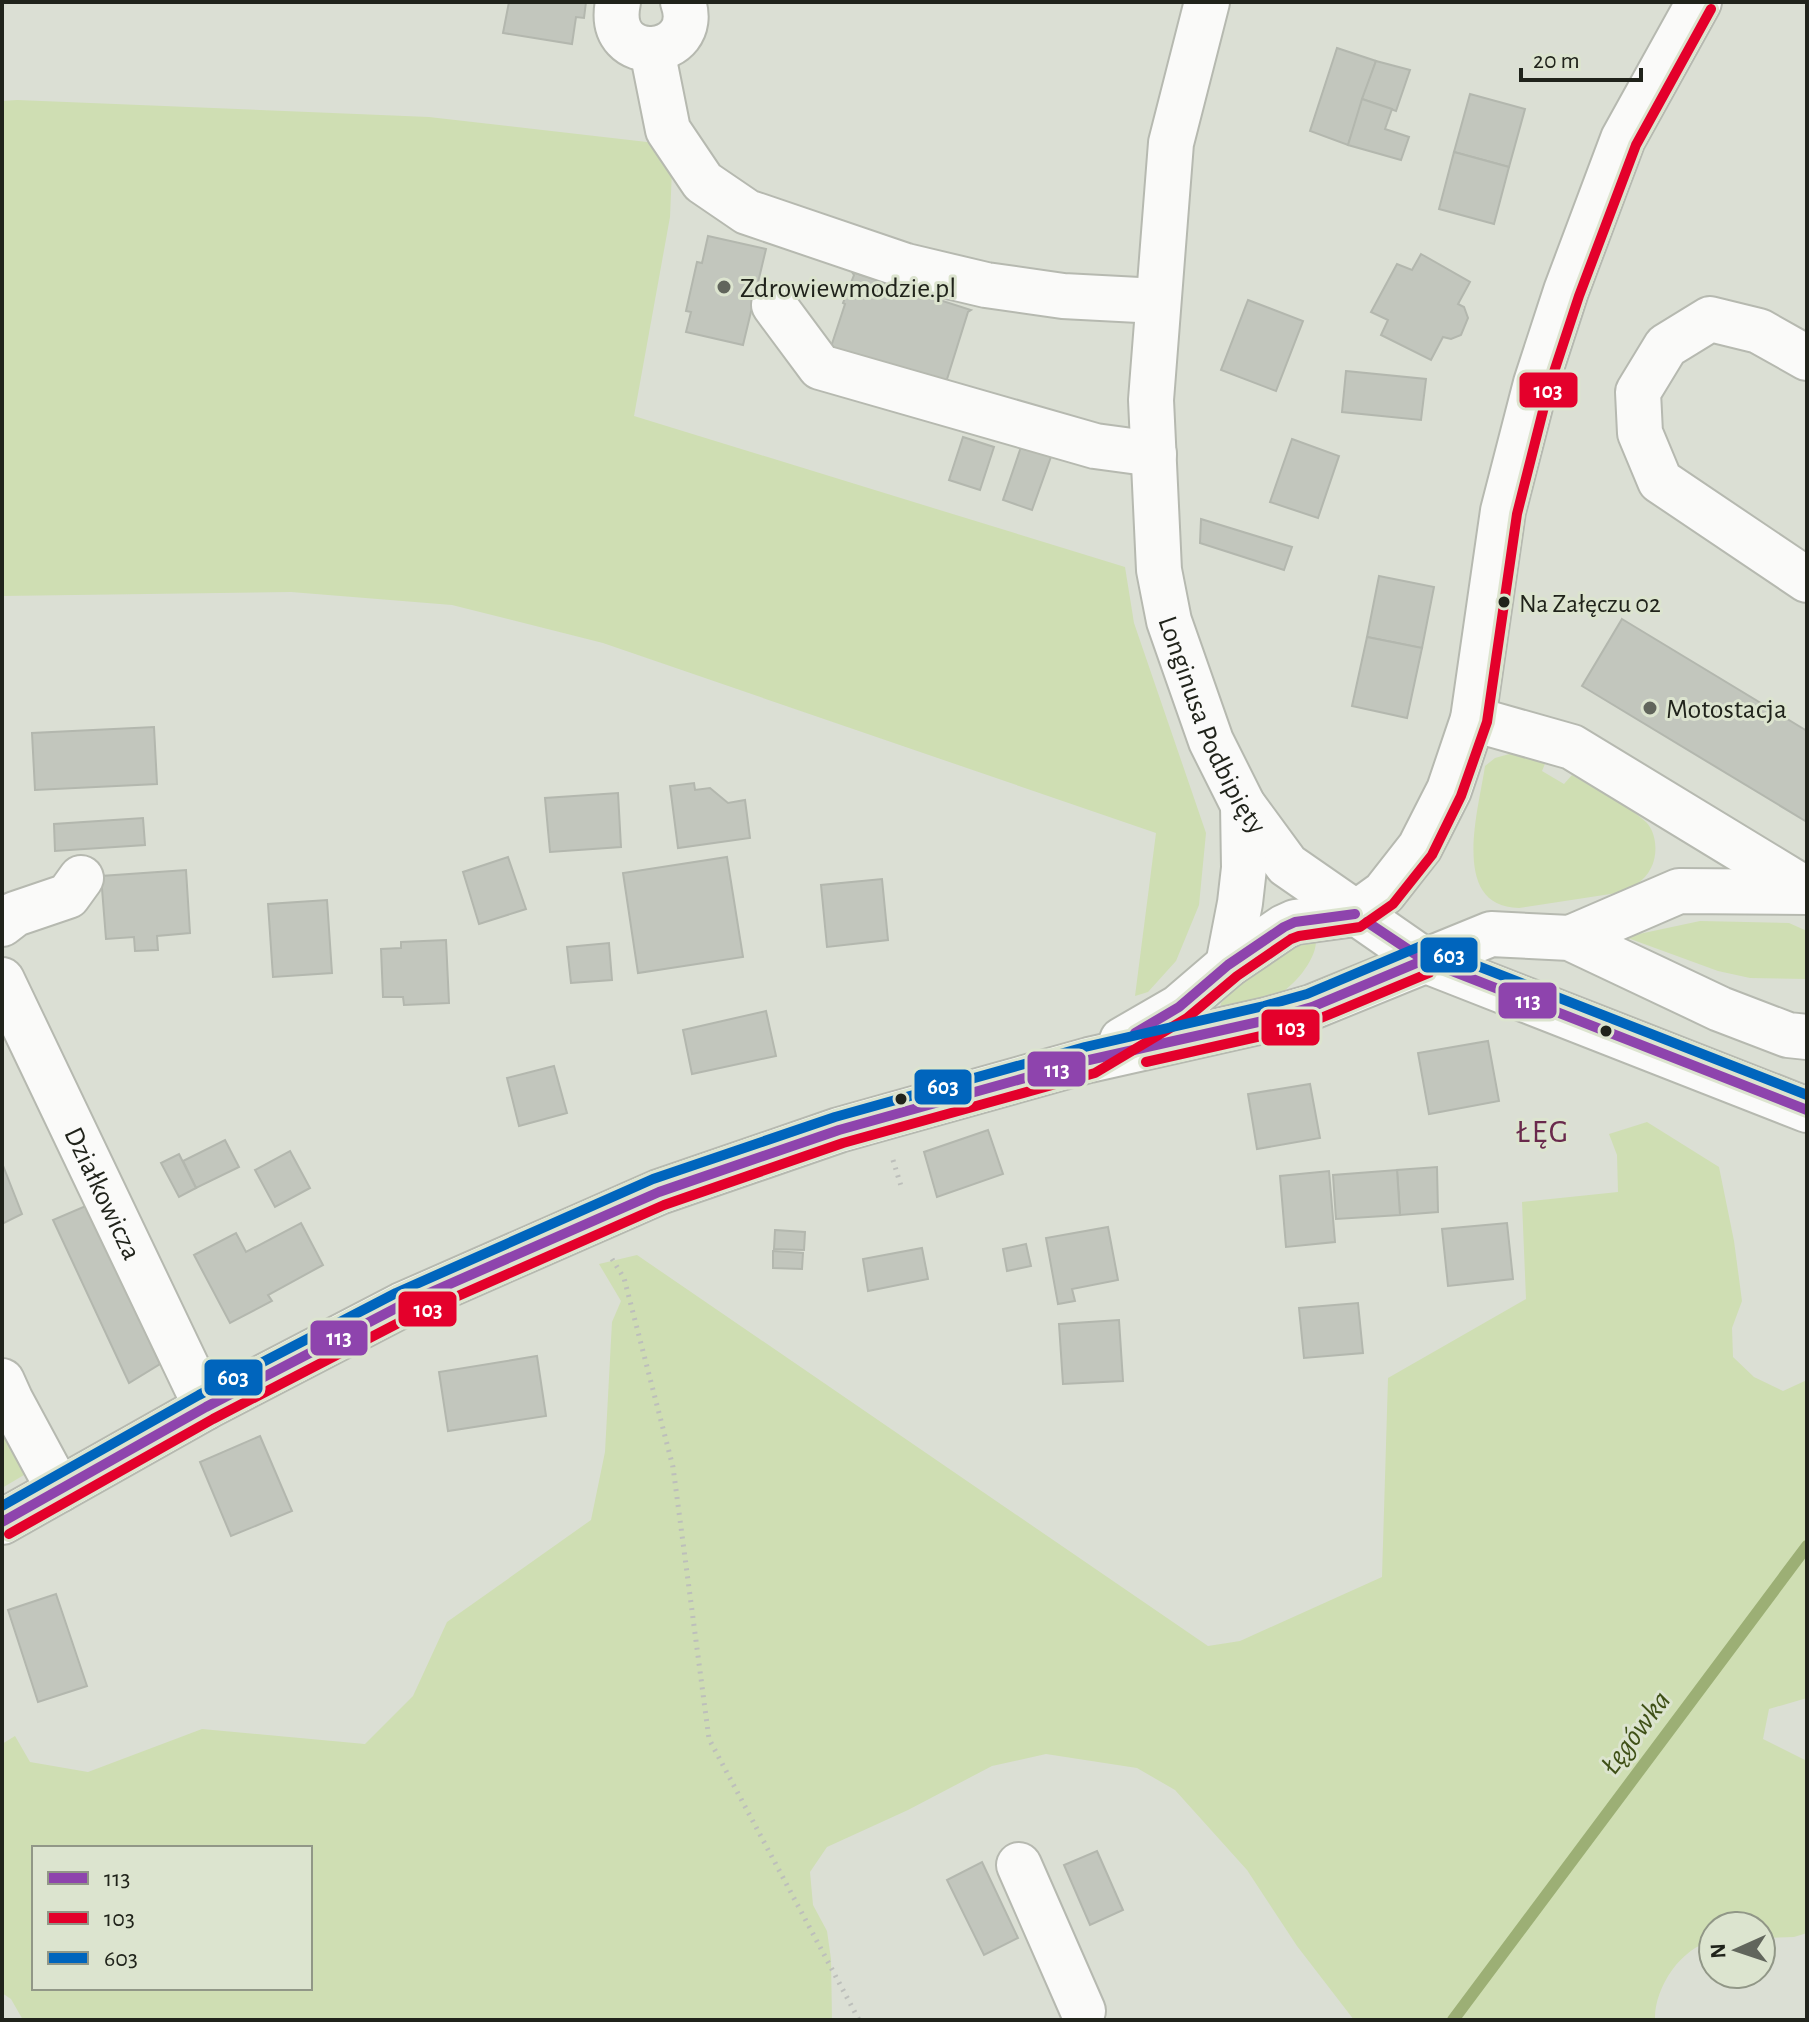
<svg xmlns="http://www.w3.org/2000/svg" width="1809" height="2022" viewBox="0 0 1809 2022" font-family="'Alegreya Sans',sans-serif">
  <rect width="100%" height="100%" fill="#dbdfd4"/>
  <g fill="#cfdeb3" fill-rule="evenodd">
    <path d="M 17,100 L 429,117 L 673,145 L 670,217 L 634,416 L 1125,567 L 1134,623 L 1206,833 L 1199,905 L 1176,961 L 1148,992 L 1135,996 L 1156,833 L 603,643 L 452,605 L 291,592 L 2,596 L 2,101 Z"/>
    <path d="M 1513,753 L 1547,759 L 1542,771 L 1564,784 L 1572,775 C 1593,788 1629,806 1646,822 C 1657,833 1658,855 1651,868 C 1644,882 1631,889 1617,893 L 1519,908 C 1449,907 1479,809 1485,766 L 1495,758 Z"/>
    <path d="M 1700,921 L 1789,923 L 1807,931 L 1807,979 L 1750,978 L 1718,971 L 1625,937 Z"/>
    <path d="M 1312,939 L 1316,942 C 1315,962 1293,987 1276,996 C 1263,1003 1235,1005 1220,1008 L 1221,1003 C 1250,975 1274,953 1312,939 Z"/>
    <path d="M 1647,1122 L 1719,1167 L 1734,1241 L 1742,1301 L 1732,1328 L 1733,1357 L 1754,1377 L 1783,1391 L 1807,1380 L 1807,1698 L 1769,1709 L 1763,1739 L 1807,1761 L 1807,1933 L 1794,1937 L 1761,1938 L 1761,1926 L 1713,1926 L 1713,1941 C 1681,1947 1654,1988 1655,2020 L 1354,2020 L 1297,1946 L 1247,1870 L 1175,1790 L 1137,1768 L 1046,1754 L 992,1766 L 908,1810 L 827,1847 L 810,1872 L 813,1905 L 827,1931 L 831,1959 L 832,2020 L 23,2020 L 11,1999 L 2,1993 L 2,1744 L 15,1736 L 30,1762 L 88,1772 L 202,1729 L 365,1744 L 413,1696 L 447,1622 L 591,1520 L 605,1452 L 612,1322 L 621,1301 L 599,1264 L 637,1255 L 1208,1646 L 1240,1641 L 1382,1577 L 1388,1378 L 1526,1299 L 1522,1202 L 1618,1192 L 1617,1155 L 1609,1134 ZM 310,1848 L 310,1988 L 34,1988 L 34,1848 Z"/>
    <path d="M 2,1413 L 29,1472 L 2,1488 Z"/>
  </g>
  <g fill="none" stroke-linecap="round" stroke-linejoin="round">
    <path stroke="#9caf75" stroke-width="12" d="M 1453,2020 L 1807,1546"/>
  </g>
  <g fill="#c2c6bd" stroke="#b3b7ae" stroke-width="2">
    <path d="M 509,2 L 586,2 L 584,18 L 576,17 L 572,44 L 503,33 Z"/>
    <path d="M 1337,48 L 1376,61 L 1348,145 L 1310,131 Z"/>
    <path d="M 1376,61 L 1410,70 L 1396,111 L 1362,99 Z"/>
    <path d="M 1470,94 L 1525,109 L 1509,167 L 1454,152 Z"/>
    <path d="M 1362,99 L 1392,109 L 1385,129 L 1409,137 L 1401,160 L 1348,145 Z"/>
    <path d="M 1454,152 L 1509,167 L 1494,224 L 1439,209 Z"/>
    <path d="M 708,236 L 766,249 L 743,345 L 686,332 L 691,312 L 686,311 L 697,262 L 702,263 Z"/>
    <path d="M 1421,254 L 1470,282 L 1458,304 L 1464,307 L 1468,318 L 1461,335 L 1451,339 L 1443,337 L 1431,360 L 1381,335 L 1388,320 L 1371,312 L 1397,264 L 1412,270 Z"/>
    <path d="M 852,272 L 971,310 L 968,312 L 943,392 L 828,356 L 845,304 L 843,303 L 854,275 Z"/>
    <path d="M 1248,300 L 1303,321 L 1276,391 L 1221,370 Z"/>
    <path d="M 1346,371 L 1426,379 L 1421,420 L 1342,412 Z"/>
    <path d="M 963,437 L 994,447 L 980,490 L 949,480 Z"/>
    <path d="M 1292,439 L 1339,456 L 1318,518 L 1270,502 Z"/>
    <path d="M 1022,444 L 1052,454 L 1032,510 L 1003,500 Z"/>
    <path d="M 1201,519 L 1292,547 L 1284,570 L 1200,543 Z"/>
    <path d="M 1379,576 L 1434,587 L 1422,648 L 1367,637 Z"/>
    <path d="M 1622,619 L 1807,731 L 1807,822 L 1582,686 Z"/>
    <path d="M 1367,637 L 1422,648 L 1407,718 L 1352,706 Z"/>
    <path d="M 154,727 L 157,784 L 35,790 L 32,733 Z"/>
    <path d="M 694,783 L 695,790 L 710,788 L 728,803 L 745,800 L 750,838 L 678,848 L 670,786 Z"/>
    <path d="M 618,793 L 621,847 L 550,852 L 545,798 Z"/>
    <path d="M 143,818 L 145,845 L 55,851 L 54,824 Z"/>
    <path d="M 508,857 L 526,909 L 479,924 L 463,872 Z"/>
    <path d="M 727,857 L 743,957 L 638,973 L 623,873 Z"/>
    <path d="M 186,870 L 190,933 L 157,936 L 158,950 L 135,951 L 134,937 L 106,939 L 101,876 Z"/>
    <path d="M 882,879 L 888,940 L 827,947 L 821,885 Z"/>
    <path d="M 327,900 L 332,973 L 273,977 L 268,904 Z"/>
    <path d="M 446,940 L 449,1003 L 404,1005 L 403,997 L 383,997 L 381,949 L 401,948 L 401,942 Z"/>
    <path d="M 609,943 L 612,980 L 571,983 L 567,947 Z"/>
    <path d="M 766,1011 L 776,1056 L 692,1074 L 683,1030 Z"/>
    <path d="M 1488,1041 L 1499,1101 L 1429,1114 L 1418,1053 Z"/>
    <path d="M 554,1066 L 567,1113 L 519,1126 L 507,1078 Z"/>
    <path d="M 1310,1084 L 1320,1138 L 1257,1149 L 1248,1094 Z"/>
    <path d="M 988,1130 L 1003,1174 L 937,1197 L 924,1152 Z"/>
    <path d="M 225,1140 L 239,1167 L 196,1188 L 183,1161 Z"/>
    <path d="M 290,1151 L 310,1188 L 275,1207 L 255,1170 Z"/>
    <path d="M 179,1154 L 196,1188 L 179,1197 L 161,1163 Z"/>
    <path d="M 2,1163 L 22,1214 L 2,1224 Z"/>
    <path d="M 1437,1167 L 1438,1212 L 1400,1215 L 1397,1170 Z"/>
    <path d="M 1397,1170 L 1400,1215 L 1336,1219 L 1333,1175 Z"/>
    <path d="M 1329,1171 L 1335,1242 L 1286,1247 L 1280,1176 Z"/>
    <path d="M 88,1205 L 160,1364 L 129,1383 L 53,1220 Z"/>
    <path d="M 301,1223 L 323,1265 L 268,1295 L 272,1301 L 230,1323 L 194,1255 L 236,1233 L 246,1252 Z"/>
    <path d="M 1507,1223 L 1513,1279 L 1448,1286 L 1442,1229 Z"/>
    <path d="M 1108,1227 L 1118,1280 L 1072,1289 L 1075,1301 L 1058,1304 L 1046,1238 Z"/>
    <path d="M 775,1230 L 805,1232 L 804,1250 L 774,1249 Z"/>
    <path d="M 1026,1244 L 1031,1266 L 1007,1271 L 1003,1249 Z"/>
    <path d="M 922,1248 L 928,1279 L 868,1291 L 863,1259 Z"/>
    <path d="M 773,1251 L 803,1253 L 802,1269 L 773,1268 Z"/>
    <path d="M 1358,1303 L 1363,1353 L 1304,1358 L 1299,1308 Z"/>
    <path d="M 1119,1320 L 1123,1381 L 1063,1384 L 1059,1324 Z"/>
    <path d="M 537,1356 L 546,1416 L 448,1431 L 439,1372 Z"/>
    <path d="M 260,1436 L 292,1511 L 231,1536 L 200,1462 Z"/>
    <path d="M 56,1594 L 87,1686 L 38,1702 L 8,1610 Z"/>
    <path d="M 1097,1851 L 1123,1910 L 1090,1925 L 1064,1865 Z"/>
    <path d="M 982,1862 L 1018,1938 L 984,1955 L 947,1880 Z"/>
  </g>
  <g fill="none" stroke-linecap="round" stroke-linejoin="round">
    <g stroke="#b6b9b0" stroke-width="48">
      <g id="minor">
        <path d="M 618,2 C 604,70 703,59 683,2"/>
        <path id="s1" d="M 1207,2 L 1171,143 L 1151,400 L 1159,570 L 1169,621 L 1211,741 L 1243,805 L 1287,865 L 1424,960 L 1807,1110"/>
        <path d="M 652,50 L 668,130 L 703,182 L 747,212 L 906,266 L 986,285 L 1063,296 L 1158,301"/>
        <path d="M 774,305 L 820,367 L 1095,446 L 1154,454"/>
        <path d="M 1807,358 L 1759,331 L 1710,319 L 1666,346 L 1638,392 L 1640,433 L 1660,481 L 1807,580"/>
        <path d="M 1473,719 L 1572,747 L 1807,890"/>
        <path d="M 2,924 L 15,914 L 68,896 L 81,878"/>
        <path d="M 1570,938 L 1679,891 L 1807,892"/>
        <path d="M 1228,965 L 1240,903 L 1244,868 L 1243,805"/>
        <path id="s2" d="M 2,980 L 206,1407"/>
        <path d="M 1122,1040 L 1179,1007 L 1228,965 L 1284,927 L 1295,922 L 1355,914 L 1384,893 L 1420,847 L 1449,790 L 1473,719 L 1503,511 L 1536,383 L 1566,291 L 1623,139 L 1699,2"/>
        <path d="M 2,1381 L 11,1401 L 59,1490"/>
        <path d="M 2,1522 L 206,1407 L 402,1305 L 659,1192 L 839,1130 L 896,1114 L 1089,1060 L 1267,1020 L 1312,1007 L 1491,934 L 1570,938 L 1720,1009 L 1788,1035 L 1807,1037"/>
        <path d="M 1019,1865 L 1083,2011"/>
      </g>
    </g>
    <g stroke="#bdbfbb" stroke-width="5" stroke-dasharray="2 6" stroke-linecap="butt">
      <path d="M 893,1160 L 901,1186"/>
      <path d="M 612,1259 L 624,1278 L 673,1467 L 709,1739 L 859,2020"/>
    </g>
    <use href="#minor" stroke="#fafaf9" stroke-width="44"/>
    <g stroke="#dce4cf" stroke-width="16">
      <g id="bus-1">
        <path d="M 1367,922 L 1424,960 L 1807,1110"/>
        <path d="M 1135,1033 L 1179,1007 L 1228,965 L 1284,927 L 1295,922 L 1355,914"/>
        <path d="M 2,1522 L 206,1407 L 402,1305 L 659,1192 L 839,1130 L 1089,1060 L 1267,1020 L 1312,1007 L 1424,960"/>
      </g>
    </g>
    <g stroke="#dce4cf" stroke-width="16">
      <g id="bus-2">
        <path d="M 1146,1062 L 1270,1034 L 1316,1020 L 1429,973"/>
        <path d="M 9,1534 L 213,1419 L 408,1318 L 664,1205 L 843,1143 L 1095,1073 L 1187,1018 L 1237,976 L 1291,939 L 1299,936 L 1360,927 L 1393,904 L 1432,855 L 1461,796 L 1487,722 L 1517,514 L 1549,387 L 1579,296 L 1636,145 L 1711,9"/>
      </g>
    </g>
    <g stroke="#dce4cf" stroke-width="16">
      <path id="bus-3" d="M 2,1506 L 199,1395 L 396,1293 L 653,1179 L 835,1117 L 1085,1047 L 1264,1006 L 1307,994 L 1421,946 L 1429,947 L 1807,1095"/>
    </g>
    <use href="#bus-1" stroke="#8e44ad" stroke-width="10"/>
    <use href="#bus-2" stroke="#e4002b" stroke-width="10"/>
    <use href="#bus-3" stroke="#0065bd" stroke-width="10"/>
  </g>
  <g fill="#61655c" stroke="#dce4cf" stroke-width="3">
    <circle cx="724" cy="287" r="8"/>
    <circle cx="1650" cy="708" r="8"/>
  </g>
  <g fill="#20231b" stroke="#dce4cf" stroke-width="3">
    <circle cx="1504" cy="602" r="7"/>
    <circle cx="1606" cy="1031" r="7"/>
    <circle cx="901" cy="1099" r="7"/>
  </g>
  <g text-anchor="middle" stroke-width="6" stroke-linejoin="round" paint-order="stroke">
    <g font-size="26" fill="#20231b" stroke="#dce4cf" text-anchor="start">
      <text x="1519" y="612">Na Załęczu 02</text>
    </g>
    <g font-size="28" fill="#20231b" stroke="#dce4cf" text-anchor="start">
      <text x="740" y="297">Zdrowiewmodzie.pl</text>
      <text x="1666" y="718">Motostacja</text>
    </g>
    <g font-size="28" fill="#20231b" stroke="#dce4cf">
      <text dy="10" stroke="none"><textPath href="#s1" startOffset="738">Longinusa Podbipięty</textPath></text>
      <text dy="10" stroke="none"><textPath href="#s2" startOffset="236">Działkowicza</textPath></text>
    </g>
    <g font-size="30" font-style="italic" fill="#3f5017" stroke="#dce4cf">
      <text transform="translate(1635 1732) rotate(-53)" y="10">Łęgówka</text>
    </g>
    <g font-size="32" letter-spacing="2" fill="#69294c" stroke="#dce4cf">
      <text x="1543" y="1142">ŁĘG</text>
    </g>
  </g>
  <g stroke="#dce4cf" stroke-width="3">
    <rect x="1518" y="371" width="61" height="38" rx="8" fill="#e4002b"/>
    <rect x="1419" y="936" width="60" height="38" rx="8" fill="#0065bd"/>
    <rect x="1497" y="981" width="61" height="39" rx="8" fill="#8e44ad"/>
    <rect x="1260" y="1008" width="61" height="39" rx="8" fill="#e4002b"/>
    <rect x="1026" y="1050" width="61" height="38" rx="8" fill="#8e44ad"/>
    <rect x="913" y="1068" width="60" height="38" rx="8" fill="#0065bd"/>
    <rect x="397" y="1290" width="61" height="38" rx="8" fill="#e4002b"/>
    <rect x="309" y="1319" width="60" height="38" rx="8" fill="#8e44ad"/>
    <rect x="203" y="1358" width="61" height="39" rx="8" fill="#0065bd"/>
  </g>
  <g font-size="22" text-anchor="middle" font-weight="bold" fill="#fff">
    <text x="1548" y="398">103</text>
    <text x="1449" y="963">603</text>
    <text x="1528" y="1008">113</text>
    <text x="1291" y="1035">103</text>
    <text x="1057" y="1077">113</text>
    <text x="943" y="1094">603</text>
    <text x="428" y="1317">103</text>
    <text x="339" y="1345">113</text>
    <text x="233" y="1385">603</text>
  </g>
  <rect width="1809" height="2022" fill="none" stroke="#20231b" stroke-width="8"/>
  <rect x="32" y="1846" width="280" height="144" fill="#dce4cf" stroke="#919787" stroke-width="2"/>
  <rect x="48" y="1872" width="40" height="12" fill="#8e44ad" stroke="#919787" stroke-width="2"/>
  <text x="104" y="1886" font-size="24" fill="#20231b">113</text>
  <rect x="48" y="1912" width="40" height="12" fill="#e4002b" stroke="#919787" stroke-width="2"/>
  <text x="104" y="1926" font-size="24" fill="#20231b">103</text>
  <rect x="48" y="1952" width="40" height="12" fill="#0065bd" stroke="#919787" stroke-width="2"/>
  <text x="104" y="1966" font-size="24" fill="#20231b">603</text>
  <g transform="translate(1737 1950) rotate(267)"><circle r="38" fill="#dce4cf" stroke="#919787" stroke-width="2"/>
  <path d="M0-6L14 30L0 20L-14 30Z" fill="#61655c"/>
  <text y="-12" font-size="22" font-weight="bold" text-anchor="middle" fill="#20231b">N</text>
  </g>
  <path d="M1521 68v12h120v-12" fill="none" stroke="#20231b" stroke-width="4"/>
  <text x="1533" y="68" font-size="24" fill="#20231b" stroke="#dce4cf" stroke-width="6" paint-order="stroke">20 m</text>
</svg>
